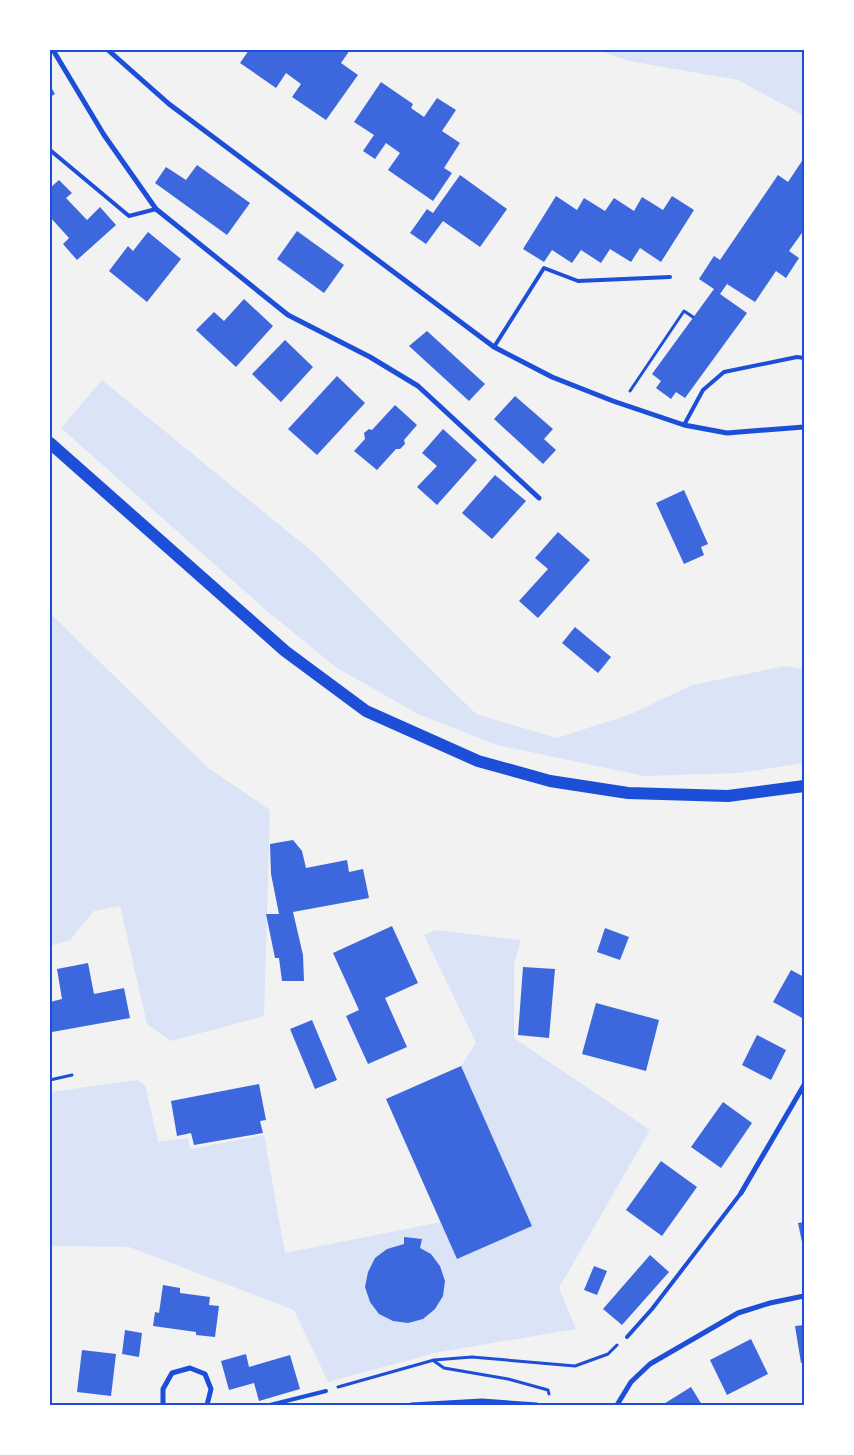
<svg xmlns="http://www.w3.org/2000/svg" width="854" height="1455" viewBox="0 0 854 1455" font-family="Mulish,sans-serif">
  <rect width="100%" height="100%" fill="#f2f2f2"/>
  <g fill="#dbe4f7">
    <path d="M 597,50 L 804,50 L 804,116 L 738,80 L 629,61 Z"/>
    <path d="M 102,380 L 314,553 L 476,714 L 557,738 L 631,714 L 692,685 L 785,666 L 804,669 L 804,763 L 739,773 L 644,776 L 497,745 L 418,714 L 337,668 L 267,611 L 61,428 Z"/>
    <path d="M 50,613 L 207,767 L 270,810 L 264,1016 L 171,1041 L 147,1024 L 120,906 L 94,911 L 70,940 L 50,946 Z"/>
    <path d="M 436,930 L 521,940 L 514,964 L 514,1038 L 650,1130 L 559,1288 L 576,1329 L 439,1352 L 328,1382 L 294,1310 L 129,1247 L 50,1246 L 50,1092 L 138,1080 L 146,1087 L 158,1142 L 188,1138 L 190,1149 L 264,1135 L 285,1253 L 441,1222 L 457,1259 L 532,1226 L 461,1066 L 476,1043 L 424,935 Z"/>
  </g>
  <g fill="#3d67dc">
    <path d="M 249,50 L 254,52 L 256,50 L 350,50 L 341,63 L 358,75 L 326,120 L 292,97 L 301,84 L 286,73 L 276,88 L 240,63 Z"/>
    <path d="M 381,82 L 413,104 L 411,108 L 424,117 L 437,98 L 456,110 L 442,131 L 460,143 L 444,168 L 452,173 L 433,201 L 388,170 L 400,153 L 386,143 L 375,159 L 363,151 L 374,135 L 354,122 Z"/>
    <path d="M 50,85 L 55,94 L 50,97 Z"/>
    <path d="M 804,158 L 804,230 L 789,251 L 799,258 L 786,278 L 776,271 L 755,302 L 727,284 L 720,294 L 747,313 L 685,398 L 676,392 L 671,399 L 656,388 L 661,381 L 652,374 L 714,289 L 699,279 L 714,256 L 720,260 L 778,175 L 788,182 Z"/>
    <path d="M 197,165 L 250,203 L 227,235 L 155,183 L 166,167 L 186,180 Z"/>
    <path d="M 460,175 L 507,209 L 480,247 L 443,221 L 426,244 L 410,233 L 427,209 L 433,213 Z"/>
    <path d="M 59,180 L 72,193 L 66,198 L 87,220 L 100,207 L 116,225 L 77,260 L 63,244 L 69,238 L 50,217 L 50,188 Z"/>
    <path d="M 556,196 L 577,210 L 584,198 L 605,211 L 614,198 L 634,211 L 642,197 L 663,210 L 672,196 L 694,210 L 661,262 L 640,248 L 631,262 L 610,249 L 601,263 L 581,250 L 572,263 L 552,250 L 544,262 L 523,249 Z"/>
    <path d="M 297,231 L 344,265 L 324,293 L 277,259 Z"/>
    <path d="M 148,232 L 181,259 L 147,302 L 109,271 L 128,246 L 133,251 Z"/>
    <path d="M 244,299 L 273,326 L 236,367 L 196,330 L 214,312 L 224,321 Z"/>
    <path d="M 427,331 L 485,384 L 469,401 L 409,346 Z"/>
    <path d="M 285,340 L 313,367 L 281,402 L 252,374 Z"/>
    <path d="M 337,376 L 365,403 L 317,455 L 288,429 Z"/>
    <path d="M 515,396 L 553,429 L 544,439 L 556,450 L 543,464 L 494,419 Z"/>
    <path d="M 395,405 L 417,425 L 404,440 L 405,444 L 400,449 L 396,449 L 377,470 L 354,451 L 365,439 L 364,433 L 369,429 L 372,430 Z"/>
    <path d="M 443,429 L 477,460 L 437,505 L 417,487 L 437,466 L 422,453 Z"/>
    <path d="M 495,475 L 526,501 L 492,539 L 462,513 Z"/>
    <path d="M 684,490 L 708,544 L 701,547 L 704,555 L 684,564 L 656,503 Z"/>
    <path d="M 558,532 L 590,560 L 538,618 L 519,601 L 548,569 L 535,558 Z"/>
    <path d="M 575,627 L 611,657 L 598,673 L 562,643 Z"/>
    <path d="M 293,840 L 302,851 L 306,868 L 347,860 L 349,872 L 363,869 L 369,898 L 293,912 L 303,955 L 304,981 L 282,981 L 279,958 L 275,958 L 266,914 L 279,914 L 271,874 L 270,844 Z"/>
    <path d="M 392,926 L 418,983 L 385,998 L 407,1047 L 368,1064 L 346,1016 L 359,1010 L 333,953 Z"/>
    <path d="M 605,928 L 629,937 L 620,960 L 597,952 Z"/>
    <path d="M 88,963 L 94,994 L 124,988 L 130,1018 L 52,1032 L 50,1002 L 62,999 L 57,969 Z"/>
    <path d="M 523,967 L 555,969 L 549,1038 L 518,1035 Z"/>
    <path d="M 791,970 L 804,977 L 804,1019 L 773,1002 Z"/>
    <path d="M 596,1003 L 659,1020 L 646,1071 L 582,1054 Z"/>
    <path d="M 312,1020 L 337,1080 L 315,1089 L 290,1029 Z"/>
    <path d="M 757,1035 L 786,1050 L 771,1080 L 742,1065 Z"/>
    <path d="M 461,1066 L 532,1226 L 457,1259 L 386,1099 Z"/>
    <path d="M 259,1084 L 266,1120 L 260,1121 L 263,1133 L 194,1145 L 191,1133 L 177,1136 L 171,1101 Z"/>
    <path d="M 723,1102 L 752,1123 L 721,1168 L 691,1147 Z"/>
    <path d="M 661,1161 L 697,1187 L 662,1236 L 626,1210 Z"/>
    <path d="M 804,1222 L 804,1247 L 803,1247 L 798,1223 Z"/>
    <path d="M 404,1237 L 422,1239 L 420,1248 L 431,1254 L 440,1266 L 445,1281 L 443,1296 L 435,1309 L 423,1319 L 408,1323 L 393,1321 L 379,1314 L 370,1302 L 365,1287 L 368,1272 L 375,1258 L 387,1249 L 404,1244 Z"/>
    <path d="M 650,1255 L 669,1272 L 622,1325 L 603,1309 Z"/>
    <path d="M 594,1266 L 607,1271 L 597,1295 L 584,1290 Z"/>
    <path d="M 163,1285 L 180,1288 L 180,1293 L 210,1297 L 209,1305 L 219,1306 L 215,1337 L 196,1335 L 196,1332 L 153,1326 L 155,1312 L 159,1313 Z"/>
    <path d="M 804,1325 L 804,1362 L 801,1363 L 795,1326 Z"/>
    <path d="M 125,1330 L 142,1333 L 139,1357 L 122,1354 Z"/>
    <path d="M 751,1339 L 768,1374 L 727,1395 L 710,1360 Z"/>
    <path d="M 82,1350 L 116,1354 L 111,1396 L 77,1392 Z"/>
    <path d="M 246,1354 L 249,1367 L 290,1355 L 300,1389 L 259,1401 L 254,1383 L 229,1390 L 221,1361 Z"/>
    <path d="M 691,1387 L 702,1405 L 662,1405 Z"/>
  </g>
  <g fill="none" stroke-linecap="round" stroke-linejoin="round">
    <g stroke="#1d4ed8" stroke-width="3">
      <path d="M 630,391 L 684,311 L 693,317"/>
      <path d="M 50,1080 L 72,1075"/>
      <path d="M 434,1361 L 444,1368 L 508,1379 L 548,1390 L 549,1394"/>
      <path d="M 338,1387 L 434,1360 L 472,1357 L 575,1366 L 608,1354 L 617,1345"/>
    </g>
    <g stroke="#1d4ed8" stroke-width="4">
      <path d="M 50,150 L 129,216 L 156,209"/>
      <path d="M 494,347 L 544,268 L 578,281 L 670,277"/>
      <path d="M 684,425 L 703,390 L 724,372 L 797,357 L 804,358"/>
      <path d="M 627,1337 L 652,1309 L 741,1193"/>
      <path d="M 270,1405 L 326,1391"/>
    </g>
    <g stroke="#1d4ed8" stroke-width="5">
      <path d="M 53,50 L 104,135 L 156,209 L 288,315 L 370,357 L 418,386 L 539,498"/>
      <path d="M 108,50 L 169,104 L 494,347 L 552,377 L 613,401 L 684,425 L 727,433 L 804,427"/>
      <path d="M 741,1193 L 804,1085"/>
      <path d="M 163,1405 L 163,1389 L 172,1373 L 190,1368 L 205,1374 L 211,1389 L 207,1405"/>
      <path d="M 411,1405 L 482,1401 L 537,1405"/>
      <path d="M 617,1405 L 631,1382 L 650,1364 L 738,1313 L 770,1303 L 804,1296"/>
    </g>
    <path stroke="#1d4ed8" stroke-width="12" d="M 50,443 L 285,651 L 366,711 L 478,761 L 550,781 L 628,793 L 728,796 L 804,786"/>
  </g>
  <rect width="854" height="1455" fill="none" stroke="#ffffff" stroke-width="102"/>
  <rect x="51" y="51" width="752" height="1353" fill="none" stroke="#1d4ed8" stroke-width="2"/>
</svg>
